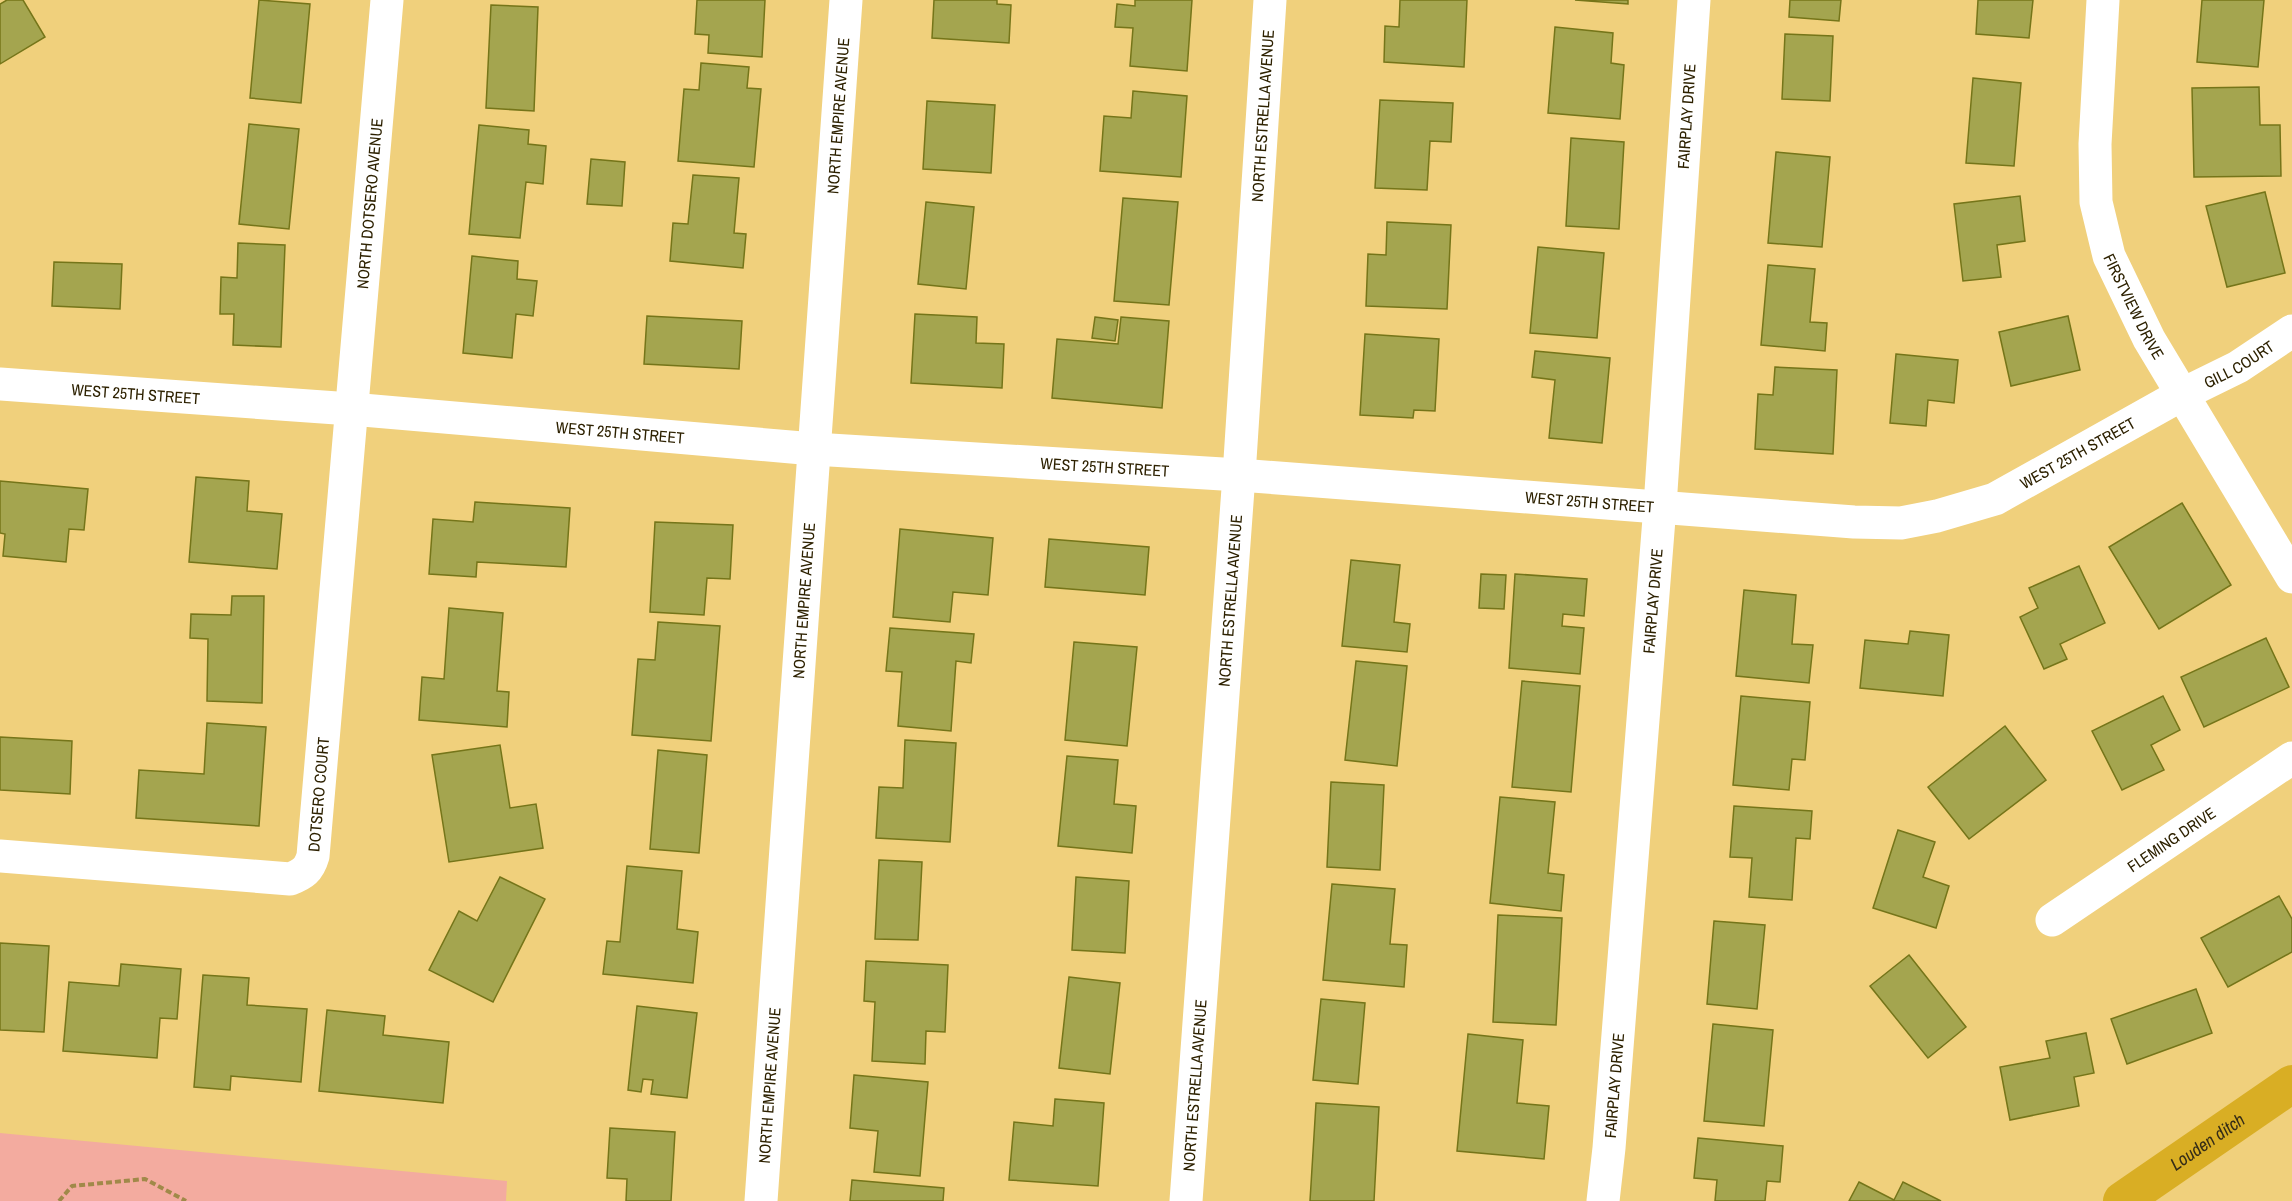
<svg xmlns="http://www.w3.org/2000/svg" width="2292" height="1201" viewBox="0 0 2292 1201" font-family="'Archivo Narrow',sans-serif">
  <rect width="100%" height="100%" fill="#f0d07c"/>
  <path fill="#f3ab9f" d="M 0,1133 L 507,1181 L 506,1201 L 0,1201 Z"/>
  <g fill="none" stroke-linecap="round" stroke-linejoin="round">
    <path stroke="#d9ae24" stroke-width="38" id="s1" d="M 2122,1201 L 2292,1084"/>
  </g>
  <g fill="#a4a54f" stroke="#757519" stroke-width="1.5">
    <path d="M 7,0 L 23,0 L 45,37 L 0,64 L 0,4 Z"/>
    <path d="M 259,0 L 310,4 L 301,103 L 250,98 Z"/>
    <path d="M 697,0 L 765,0 L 762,57 L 708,53 L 709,35 L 695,34 Z"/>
    <path d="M 934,0 L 997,0 L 997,4 L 1011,5 L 1009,43 L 932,38 Z"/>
    <path d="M 1135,0 L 1192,0 L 1187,71 L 1130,66 L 1133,28 L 1115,27 L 1117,4 L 1135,6 Z"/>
    <path d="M 1400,0 L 1467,0 L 1464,67 L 1384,62 L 1385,26 L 1399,27 Z"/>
    <path d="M 1575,0 L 1628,0 L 1628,4 Z"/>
    <path d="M 1790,0 L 1841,0 L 1839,21 L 1789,17 Z"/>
    <path d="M 1978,0 L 2033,0 L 2029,38 L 1976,34 Z"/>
    <path d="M 2202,0 L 2264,0 L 2258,67 L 2197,62 Z"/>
    <path d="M 491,5 L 538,7 L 534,111 L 486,108 Z"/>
    <path d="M 1555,27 L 1613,33 L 1611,63 L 1624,65 L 1620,119 L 1548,113 Z"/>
    <path d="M 1785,34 L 1833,36 L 1830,101 L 1782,99 Z"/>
    <path d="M 701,63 L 749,67 L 747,88 L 761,89 L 754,167 L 678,161 L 684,89 L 699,90 Z"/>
    <path d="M 1973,78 L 2021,83 L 2014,166 L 1966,163 Z"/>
    <path d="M 2259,87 L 2260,125 L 2280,125 L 2281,176 L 2194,177 L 2192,88 Z"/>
    <path d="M 1133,91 L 1187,96 L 1181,177 L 1100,171 L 1104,116 L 1131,118 Z"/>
    <path d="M 1380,100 L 1453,103 L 1451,142 L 1430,141 L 1427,190 L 1375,188 Z"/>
    <path d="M 927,101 L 995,105 L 991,173 L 923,169 Z"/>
    <path d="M 249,124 L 299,129 L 289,229 L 239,224 Z"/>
    <path d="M 479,125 L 529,130 L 528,144 L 546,146 L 543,184 L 526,182 L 520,238 L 469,234 Z"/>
    <path d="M 1571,138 L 1624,142 L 1619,229 L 1566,226 Z"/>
    <path d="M 1776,152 L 1830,157 L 1822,247 L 1768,243 Z"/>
    <path d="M 591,159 L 625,162 L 622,206 L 587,204 Z"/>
    <path d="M 693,175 L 739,178 L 734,233 L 746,234 L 743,268 L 670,261 L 673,223 L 688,224 Z"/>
    <path d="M 2265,192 L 2285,273 L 2227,287 L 2206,206 Z"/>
    <path d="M 2020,196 L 2025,241 L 1997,245 L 2001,277 L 1963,281 L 1954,204 Z"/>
    <path d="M 1123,198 L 1178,202 L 1169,305 L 1114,301 Z"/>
    <path d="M 926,202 L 974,207 L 966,289 L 918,284 Z"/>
    <path d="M 1387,222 L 1451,225 L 1447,309 L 1366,306 L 1368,254 L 1386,255 Z"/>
    <path d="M 238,243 L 285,245 L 281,347 L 233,345 L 234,314 L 220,314 L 221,277 L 237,278 Z"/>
    <path d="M 1538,247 L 1604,253 L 1597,338 L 1530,333 Z"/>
    <path d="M 472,256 L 518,261 L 517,279 L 537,281 L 533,316 L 516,314 L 512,358 L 463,353 Z"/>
    <path d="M 54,262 L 122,264 L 120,309 L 52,306 Z"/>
    <path d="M 1768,265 L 1815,269 L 1810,322 L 1827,323 L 1825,351 L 1761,345 Z"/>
    <path d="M 915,314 L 977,317 L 976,343 L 1004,344 L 1002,388 L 911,383 Z"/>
    <path d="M 647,316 L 742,321 L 739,369 L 644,364 Z"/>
    <path d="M 2068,316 L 2080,370 L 2011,386 L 1999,332 Z"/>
    <path d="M 1095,317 L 1118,320 L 1115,341 L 1092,338 Z"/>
    <path d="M 1121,317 L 1169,321 L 1162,408 L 1052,398 L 1057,339 L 1118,344 Z"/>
    <path d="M 1365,334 L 1439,339 L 1435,411 L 1414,410 L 1413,418 L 1360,415 Z"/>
    <path d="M 1535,351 L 1610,358 L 1602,443 L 1549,438 L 1555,380 L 1532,377 Z"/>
    <path d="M 1896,354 L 1958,360 L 1954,403 L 1928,400 L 1926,426 L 1890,423 Z"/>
    <path d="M 1775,367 L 1837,370 L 1833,454 L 1755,449 L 1758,394 L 1773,395 Z"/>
    <path d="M 196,477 L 249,481 L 247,511 L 282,514 L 277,569 L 189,562 Z"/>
    <path d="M 0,481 L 88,489 L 84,530 L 69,529 L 66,562 L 3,556 L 5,534 L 0,533 Z"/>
    <path d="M 475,502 L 570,508 L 566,567 L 477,562 L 476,577 L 429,574 L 433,519 L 473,522 Z"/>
    <path d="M 2182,503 L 2231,585 L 2159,629 L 2109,547 Z"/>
    <path d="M 655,522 L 733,525 L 730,579 L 707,578 L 704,615 L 650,612 Z"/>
    <path d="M 900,529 L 993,538 L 988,595 L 953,592 L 950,622 L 893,617 Z"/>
    <path d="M 1049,539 L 1149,547 L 1145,595 L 1045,587 Z"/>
    <path d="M 1351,560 L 1400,565 L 1394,622 L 1410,624 L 1407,652 L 1342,646 Z"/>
    <path d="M 2079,566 L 2105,623 L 2060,644 L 2067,659 L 2044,669 L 2020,617 L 2038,608 L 2029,588 Z"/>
    <path d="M 1481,574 L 1506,575 L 1504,609 L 1479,608 Z"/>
    <path d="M 1515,574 L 1587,579 L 1584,616 L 1563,614 L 1562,626 L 1584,628 L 1580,674 L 1509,668 Z"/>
    <path d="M 1744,590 L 1796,595 L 1792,644 L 1813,645 L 1809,683 L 1736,676 Z"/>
    <path d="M 232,596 L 264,596 L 262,703 L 207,701 L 208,639 L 190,638 L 191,614 L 231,615 Z"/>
    <path d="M 449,608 L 503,613 L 497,691 L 509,692 L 507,727 L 419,720 L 422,677 L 444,679 Z"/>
    <path d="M 658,622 L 720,626 L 711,741 L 632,735 L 638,659 L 655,660 Z"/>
    <path d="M 890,628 L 974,634 L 971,663 L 956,661 L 951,731 L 898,726 L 902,672 L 886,671 Z"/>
    <path d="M 1910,631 L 1949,635 L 1943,696 L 1860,688 L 1865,640 L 1908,644 Z"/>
    <path d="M 2266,638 L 2289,687 L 2204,727 L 2181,677 Z"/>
    <path d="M 1074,642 L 1137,647 L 1127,746 L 1065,740 Z"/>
    <path d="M 1356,661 L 1407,666 L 1397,766 L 1345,760 Z"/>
    <path d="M 1522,681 L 1580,686 L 1571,792 L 1512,787 Z"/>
    <path d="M 1741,696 L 1810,702 L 1805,760 L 1792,759 L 1789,790 L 1733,785 Z"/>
    <path d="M 2163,696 L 2180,730 L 2151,745 L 2164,770 L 2122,790 L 2092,731 Z"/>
    <path d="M 207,723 L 266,727 L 259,826 L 136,818 L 139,770 L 204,774 Z"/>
    <path d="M 2005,726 L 2046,780 L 1969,839 L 1928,787 Z"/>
    <path d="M 0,737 L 72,741 L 70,794 L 0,790 Z"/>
    <path d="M 905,740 L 956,743 L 950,842 L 876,838 L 879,787 L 903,788 Z"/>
    <path d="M 500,745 L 510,808 L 536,804 L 543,848 L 449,862 L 432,755 Z"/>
    <path d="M 658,750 L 707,755 L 699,853 L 650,849 Z"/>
    <path d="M 1067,756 L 1118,760 L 1114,804 L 1136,806 L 1132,853 L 1058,846 Z"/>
    <path d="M 1331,782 L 1384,785 L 1380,870 L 1327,867 Z"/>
    <path d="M 1500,797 L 1555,802 L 1548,873 L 1564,875 L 1561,911 L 1490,903 Z"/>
    <path d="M 1734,806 L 1812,811 L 1810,839 L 1796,838 L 1792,900 L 1749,897 L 1752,858 L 1730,857 Z"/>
    <path d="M 1898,830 L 1935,842 L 1923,877 L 1949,886 L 1936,928 L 1873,908 Z"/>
    <path d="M 879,860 L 922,862 L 918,940 L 875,939 Z"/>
    <path d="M 627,866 L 682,871 L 677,929 L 698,932 L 693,983 L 603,974 L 607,941 L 620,942 Z"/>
    <path d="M 500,877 L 545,899 L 493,1002 L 429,970 L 459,911 L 477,921 Z"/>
    <path d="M 1076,877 L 1129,881 L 1125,953 L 1072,950 Z"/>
    <path d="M 1332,884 L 1395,889 L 1390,944 L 1407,945 L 1404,987 L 1323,980 Z"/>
    <path d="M 2279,896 L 2292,919 L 2292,952 L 2228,987 L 2201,938 Z"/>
    <path d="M 1498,915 L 1562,918 L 1556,1025 L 1493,1022 Z"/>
    <path d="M 1714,921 L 1765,925 L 1757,1009 L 1707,1004 Z"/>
    <path d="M 0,943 L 49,946 L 44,1032 L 0,1030 Z"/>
    <path d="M 1909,955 L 1966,1027 L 1928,1058 L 1870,986 Z"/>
    <path d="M 866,961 L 948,965 L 945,1032 L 926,1031 L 925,1064 L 872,1061 L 875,1002 L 864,1001 Z"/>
    <path d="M 121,964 L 181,969 L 177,1019 L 160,1018 L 157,1058 L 63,1051 L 69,982 L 119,986 Z"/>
    <path d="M 203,975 L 249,978 L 247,1005 L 307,1009 L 301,1082 L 231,1076 L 230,1090 L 194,1087 Z"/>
    <path d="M 1069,977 L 1120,983 L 1110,1074 L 1059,1068 Z"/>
    <path d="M 2196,989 L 2212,1033 L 2127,1064 L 2111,1019 Z"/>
    <path d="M 1321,999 L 1365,1003 L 1358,1084 L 1313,1080 Z"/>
    <path d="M 637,1006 L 697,1013 L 687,1098 L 651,1094 L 653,1080 L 643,1079 L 641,1092 L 628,1090 Z"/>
    <path d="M 327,1010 L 385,1016 L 383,1035 L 449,1042 L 443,1103 L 319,1091 Z"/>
    <path d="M 1713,1024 L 1773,1030 L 1764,1126 L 1704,1121 Z"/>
    <path d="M 2086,1033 L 2094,1073 L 2074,1077 L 2079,1106 L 2010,1120 L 2000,1067 L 2050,1058 L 2046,1041 Z"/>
    <path d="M 1468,1034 L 1523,1040 L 1517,1103 L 1549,1106 L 1544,1159 L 1457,1151 Z"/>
    <path d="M 854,1075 L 928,1082 L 920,1176 L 874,1172 L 878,1131 L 850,1128 Z"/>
    <path d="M 1055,1099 L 1104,1103 L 1098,1186 L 1009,1180 L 1014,1122 L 1053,1126 Z"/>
    <path d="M 1316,1103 L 1379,1107 L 1374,1201 L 1310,1201 Z"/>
    <path d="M 610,1128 L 675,1132 L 671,1201 L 626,1201 L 627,1179 L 607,1178 Z"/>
    <path d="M 1698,1138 L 1783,1146 L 1780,1182 L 1767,1181 L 1765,1201 L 1715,1201 L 1717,1180 L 1694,1178 Z"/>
    <path d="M 852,1180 L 944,1188 L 943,1201 L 850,1201 Z"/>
    <path d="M 1859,1182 L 1894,1200 L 1903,1182 L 1941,1201 L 1849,1201 Z"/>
  </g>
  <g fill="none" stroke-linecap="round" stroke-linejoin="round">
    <path stroke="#a08949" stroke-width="4" stroke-dasharray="6 3" stroke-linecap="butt" d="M 59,1201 L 72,1186 L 145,1179 L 186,1201"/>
    <g stroke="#fff" stroke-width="33">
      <path id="s2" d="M 2103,0 L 2095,144 L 2096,202 L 2109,256 L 2149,339 L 2292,577"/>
      <path id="s3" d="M 0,384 L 351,409 L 814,449 L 1239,475 L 1854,522 L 1901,523 L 1937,516 L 1995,499 L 2181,395 L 2238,367 L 2292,331"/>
      <path id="s4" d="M 0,856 L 290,879 C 303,874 309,870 313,856 L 387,0"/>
      <path id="s5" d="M 2052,920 L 2292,758"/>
      <path id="s6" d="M 761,1201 L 846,0"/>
      <path id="s7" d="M 1186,1201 L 1239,475 L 1270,0"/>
      <path id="s8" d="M 1603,1201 L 1609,1148 L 1660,506 L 1694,0"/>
    </g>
  </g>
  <g text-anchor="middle" stroke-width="4.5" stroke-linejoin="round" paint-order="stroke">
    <g font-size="16" fill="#2d2100" stroke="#fddd89">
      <text dy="6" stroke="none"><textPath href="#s6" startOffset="1088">NORTH EMPIRE AVENUE</textPath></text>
      <text dy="6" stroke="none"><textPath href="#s7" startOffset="1088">NORTH ESTRELLA AVENUE</textPath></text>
      <text dy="6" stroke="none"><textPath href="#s8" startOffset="1088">FAIRPLAY DRIVE</textPath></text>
      <text dy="6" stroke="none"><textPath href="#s4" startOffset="980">NORTH DOTSERO AVENUE</textPath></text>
      <text dy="6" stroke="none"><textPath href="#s2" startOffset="314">FIRSTVIEW DRIVE</textPath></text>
      <text dy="6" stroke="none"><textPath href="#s3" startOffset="2282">GILL COURT</textPath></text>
      <text dy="6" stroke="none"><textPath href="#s3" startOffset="136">WEST 25TH STREET</textPath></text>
      <text dy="6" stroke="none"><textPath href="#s3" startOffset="622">WEST 25TH STREET</textPath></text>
      <text dy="6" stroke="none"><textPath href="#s3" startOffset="2098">WEST 25TH STREET</textPath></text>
      <text dy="6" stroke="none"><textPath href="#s3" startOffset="1108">WEST 25TH STREET</textPath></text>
      <text dy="6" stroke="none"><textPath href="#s3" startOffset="1594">WEST 25TH STREET</textPath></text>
      <text dy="6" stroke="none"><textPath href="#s6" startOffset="602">NORTH EMPIRE AVENUE</textPath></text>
      <text dy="6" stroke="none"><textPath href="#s7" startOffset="602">NORTH ESTRELLA AVENUE</textPath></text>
      <text dy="6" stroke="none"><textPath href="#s8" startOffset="602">FAIRPLAY DRIVE</textPath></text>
      <text dy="6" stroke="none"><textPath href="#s4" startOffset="387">DOTSERO COURT</textPath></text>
      <text dy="6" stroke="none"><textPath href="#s5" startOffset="144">FLEMING DRIVE</textPath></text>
      <text dy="6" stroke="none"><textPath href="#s6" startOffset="116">NORTH EMPIRE AVENUE</textPath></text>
      <text dy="6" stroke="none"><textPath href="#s7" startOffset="116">NORTH ESTRELLA AVENUE</textPath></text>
      <text dy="6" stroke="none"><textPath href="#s8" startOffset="116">FAIRPLAY DRIVE</textPath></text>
    </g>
    <g font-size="18" font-style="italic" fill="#342c17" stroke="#fddd89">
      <text dy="6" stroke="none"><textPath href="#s1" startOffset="104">Louden ditch</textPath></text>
    </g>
  </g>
</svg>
